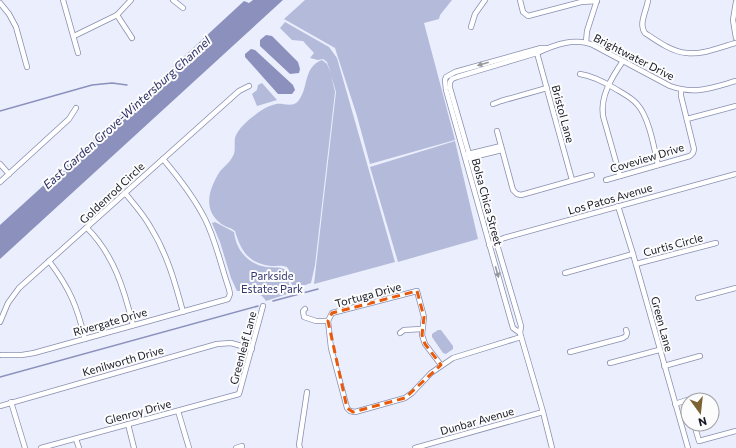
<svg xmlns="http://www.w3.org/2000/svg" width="736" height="448" viewBox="0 0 736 448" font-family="Commissioner,sans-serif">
  <rect width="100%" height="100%" fill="#ebeefd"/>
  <g fill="#b4bada">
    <path d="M 305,0 L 452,0 L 440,15 L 439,19 L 424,23 L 455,140 L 370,164 L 357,116 L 335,48 L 284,19 Z"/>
    <path d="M 285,22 L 329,47 L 337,58 L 395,262 L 314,284 L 336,92 L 331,75 L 335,92 L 315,265 L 311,283 L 294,289 C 289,282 292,274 287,267 C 282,265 277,266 271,266 C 248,263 241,251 235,231 C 230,227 224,227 219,222 C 202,208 210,186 221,170 C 225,166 230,162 233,156 C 236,151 234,145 235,138 C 238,127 253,116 262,110 C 266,107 272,105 276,104 C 284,103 294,108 299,100 C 309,87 303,67 322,60 L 327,64 L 331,74 L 327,62 L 323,59 L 318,60 L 310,58 L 314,53 L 303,41 L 292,40 L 280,28 Z"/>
    <path d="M 262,83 L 277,100 L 257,106 L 252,94 L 257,90 L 258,85 Z"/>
    <path d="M 455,141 L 478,239 L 398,262 L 370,167 Z"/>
    <path d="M 215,222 L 234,232 C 236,250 248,264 266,267 C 274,268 281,266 287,271 L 289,284 L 293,292 L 266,301 C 259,289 249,291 237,291 L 231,278 L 220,242 L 212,223 Z"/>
    <path d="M 438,330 L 441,330 L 453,346 L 453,349 L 446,354 L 443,353 L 432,337 L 432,334 Z"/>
  </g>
  <g fill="#8b91bc">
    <path d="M 253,0 L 283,0 L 0,259 L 0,225 L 121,115 L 131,109 L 157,86 L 166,73 L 244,1 L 249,3 Z"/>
    <path d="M 266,35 L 272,36 L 298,62 L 300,69 L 299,73 L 290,74 L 260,46 L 260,40 Z"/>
    <path d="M 251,49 L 255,50 L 293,85 L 295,90 L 292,94 L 278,94 L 245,57 L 245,54 Z"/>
  </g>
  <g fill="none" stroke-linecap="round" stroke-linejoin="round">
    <g stroke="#8b91bc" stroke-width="1.5">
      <path d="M 0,111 L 92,85 L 112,83 L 127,85"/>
      <path d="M 273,301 L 318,289"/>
      <path d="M 0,377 L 258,306"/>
    </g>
    <g stroke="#888eaf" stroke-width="6">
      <g id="street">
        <path d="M 63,0 L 78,53"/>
        <path d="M 173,0 L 183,8"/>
        <path d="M 520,0 L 523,12 L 528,16 L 581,2 L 597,1"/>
        <path d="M 648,0 C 647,10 638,24 645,33 C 657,41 672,52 687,53 C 703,55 721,47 736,43"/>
        <path d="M 736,2 L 733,20 L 736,38"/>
        <path d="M 0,3 L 9,14 L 16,27 L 27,67"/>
        <path d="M 117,15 L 132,38"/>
        <path d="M 471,27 L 475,14 L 485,0"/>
        <path d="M 74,36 L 117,15 L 131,0"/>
        <path d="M 586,42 L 587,31 L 597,0"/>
        <path d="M 537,53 L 572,180"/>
        <path d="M 580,74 C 592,76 604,82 614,88 C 622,93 631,97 637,104 C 649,117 654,147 658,165"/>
        <path d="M 493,104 L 501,101 L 547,88"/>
        <path d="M 687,119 L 736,106"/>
        <path d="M 497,131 L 513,190 L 517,194 L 521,195 L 592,175"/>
        <path d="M 468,154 L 501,146"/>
        <path d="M 469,158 L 502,150"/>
        <path d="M 0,164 L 9,174"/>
        <path d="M 620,176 L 603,116 C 600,96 612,77 623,61"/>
        <path d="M 606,180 L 690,156 L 693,153 L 694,149 L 681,96 L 681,90"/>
        <path d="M 0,182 L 69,119 L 76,108"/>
        <path d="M 125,193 C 134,204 144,215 151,228 C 167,254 175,282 183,312"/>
        <path d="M 618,206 L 633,254 L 688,448"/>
        <path d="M 87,228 C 114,255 124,289 133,325"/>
        <path d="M 489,245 L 504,238 L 736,174"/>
        <path d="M 49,261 C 70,289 77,306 85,339"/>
        <path d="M 636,264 L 716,243"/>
        <path d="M 565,273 L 633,254"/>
        <path d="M 698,298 L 736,288"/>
        <path d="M 305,309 L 303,311 L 304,317 L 316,321 L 328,321"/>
        <path d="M 328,321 L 331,348 L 347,408 L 350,411 L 355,412 L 405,398 L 412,393 L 431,373 L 453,358 L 521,337"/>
        <path d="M 328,321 L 332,313 L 417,291 L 424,317 L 422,335 L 425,344 L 441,365"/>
        <path d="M 0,322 L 8,303 L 19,288 L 239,91 L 249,86"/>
        <path d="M 400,333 L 404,330 L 422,329"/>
        <path d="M 520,333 L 513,328 L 505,300 L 446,90 L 445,80 L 446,77 L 455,72 L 541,48 L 546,48"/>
        <path d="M 570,352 L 623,338 L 626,336 L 627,333 L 626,330"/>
        <path d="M 1,355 L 22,355 L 34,353 L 228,299 L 230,294 L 229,289 C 221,266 216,241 205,219 C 194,197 179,178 163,159"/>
        <path d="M 610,363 L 659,350"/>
        <path d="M 664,366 L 700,356"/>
        <path d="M 11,402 L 25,448"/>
        <path d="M 675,404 L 687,400 L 688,403"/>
        <path d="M 0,406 L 217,344 L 231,343 L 252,349"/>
        <path d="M 178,411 L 189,448"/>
        <path d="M 128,424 L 134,448"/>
        <path d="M 694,424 L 699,441 L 736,431"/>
        <path d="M 76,439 L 79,448"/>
        <path d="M 41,448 L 239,394 L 263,306"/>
        <path d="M 236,448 L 242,446 L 242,448"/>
        <path d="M 300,448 L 299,445 L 307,392"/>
        <path d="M 415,448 L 543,412"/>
        <path d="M 552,448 L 543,412 L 520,333 L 521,326 L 498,248 L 492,234 L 450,88 L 450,82 L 452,79 L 457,77 L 537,53 C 554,45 575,37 593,45 L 670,86 C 695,95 711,88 736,81"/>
      </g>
    </g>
    <use href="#street" stroke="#fff" stroke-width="4.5"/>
  </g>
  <defs><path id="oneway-solid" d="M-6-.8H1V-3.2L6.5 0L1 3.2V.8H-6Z"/></defs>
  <g fill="#96979c">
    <use href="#oneway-solid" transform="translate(483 64) rotate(164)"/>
    <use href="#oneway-solid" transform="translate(497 272) rotate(74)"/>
  </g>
  <path fill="none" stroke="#e8590c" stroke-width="3" stroke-dasharray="8 5" stroke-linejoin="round" d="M 417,291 L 424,317 L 422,335 L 425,344 L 441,365 L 405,398 L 353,412 L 347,408 L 328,321 L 332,313 Z"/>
  <g text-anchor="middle" stroke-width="4" stroke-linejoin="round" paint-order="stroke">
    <g font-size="11" fill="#151723" stroke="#fcfcfc">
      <text transform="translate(634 57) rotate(27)" y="4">Brightwater Drive</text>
      <text transform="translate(563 114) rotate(75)" y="4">Bristol Lane</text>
      <text transform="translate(647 158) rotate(-17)" y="4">Coveview Drive</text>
      <text transform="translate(112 193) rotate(-43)" y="4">Goldenrod Circle</text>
      <text transform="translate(610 199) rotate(-16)" y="4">Los Patos Avenue</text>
      <text transform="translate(487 202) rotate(75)" y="4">Bolsa Chica Street</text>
      <text transform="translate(673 245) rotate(-15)" y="4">Curtis Circle</text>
      <text transform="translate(368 295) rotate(-15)" y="4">Tortuga Drive</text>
      <text transform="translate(110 322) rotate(-16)" y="4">Rivergate Drive</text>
      <text transform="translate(662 324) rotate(75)" y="4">Green Lane</text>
      <text transform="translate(243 348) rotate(-75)" y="4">Greenleaf Lane</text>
      <text transform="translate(123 361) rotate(-16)" y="4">Kenilworth Drive</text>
      <text transform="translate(138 412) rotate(-15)" y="4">Glenroy Drive</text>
      <text transform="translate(477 421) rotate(-16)" y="4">Dunbar Avenue</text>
    </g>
    <g font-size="11" fill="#33376f" stroke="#fcfcfc">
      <text x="272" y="280">Parkside<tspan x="272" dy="13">Estates Park</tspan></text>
    </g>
    <g font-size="12" font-style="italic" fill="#2b2e65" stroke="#fcfcfc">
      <text transform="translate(127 113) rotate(-42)" y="4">East Garden Grove-Wintersburg Channel</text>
    </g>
  </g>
  <g transform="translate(700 412) rotate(165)"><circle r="19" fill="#fcfcfc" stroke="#a0a0a5"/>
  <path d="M0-3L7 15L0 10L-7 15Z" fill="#7b6333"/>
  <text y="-6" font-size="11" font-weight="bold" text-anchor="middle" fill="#151723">N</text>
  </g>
</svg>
